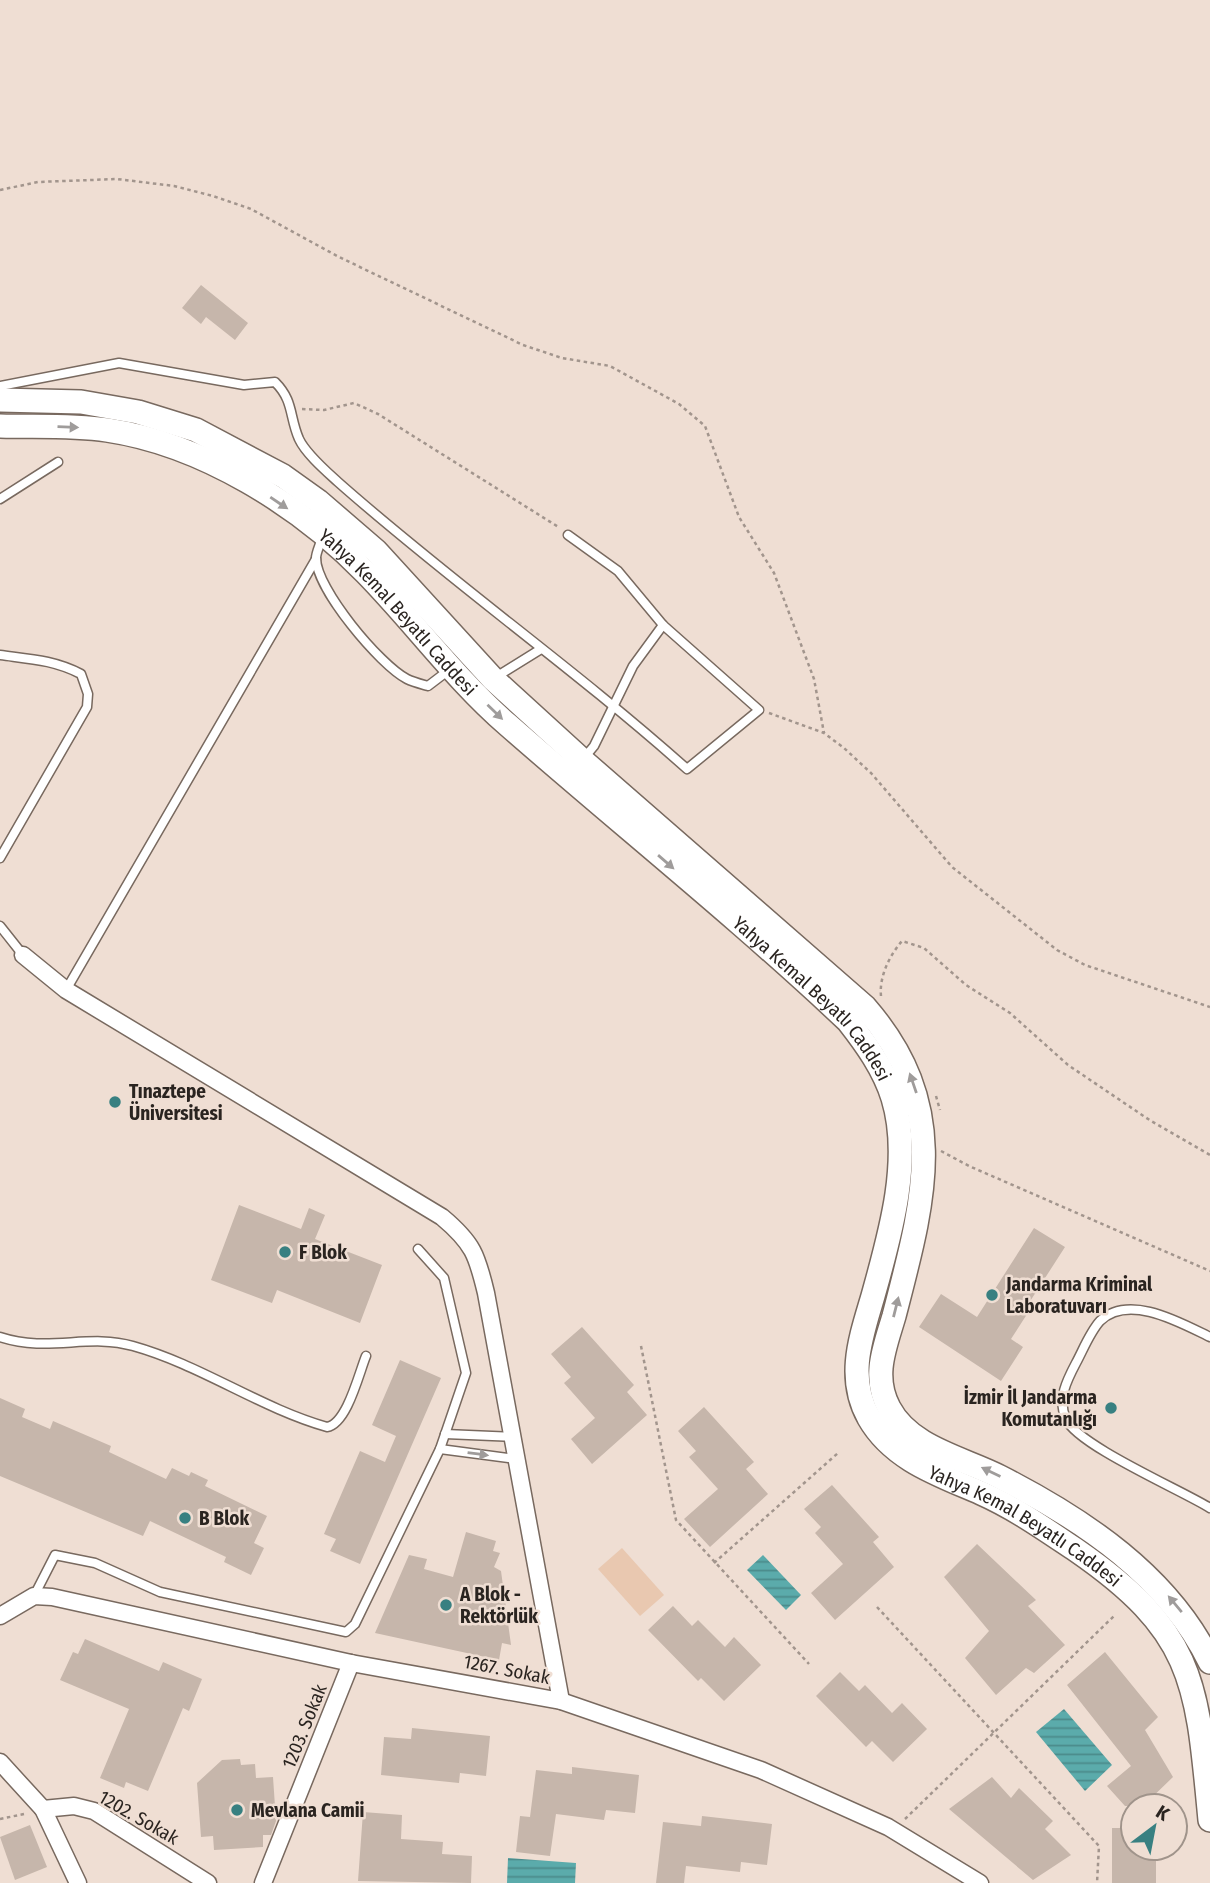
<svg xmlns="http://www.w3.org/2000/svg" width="1210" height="1883" viewBox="0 0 1210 1883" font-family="'Fira Sans Condensed',sans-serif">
  <defs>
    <pattern id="water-rules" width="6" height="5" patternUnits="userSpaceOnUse" patternTransform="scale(1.75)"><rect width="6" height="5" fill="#5babab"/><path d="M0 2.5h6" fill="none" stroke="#4b8b8b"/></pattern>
  </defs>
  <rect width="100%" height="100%" fill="#efded3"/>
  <path fill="#e9c8b0" d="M 622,1548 L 664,1595 L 640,1616 L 598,1569 Z"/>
  <g fill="url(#water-rules)">
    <path d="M 763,1555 L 801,1595 L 786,1610 L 747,1570 Z"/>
    <path d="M 1064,1709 L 1112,1765 L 1085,1791 L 1036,1732 Z"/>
    <path d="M 508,1858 L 576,1863 L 575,1883 L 507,1883 Z"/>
  </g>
  <g fill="#c6b6ab">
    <path d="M 201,285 L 248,323 L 235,340 L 206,317 L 201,324 L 182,308 Z"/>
    <path d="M 239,1205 L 301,1229 L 309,1208 L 325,1215 L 315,1239 L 382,1265 L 360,1323 L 277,1290 L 272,1303 L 211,1280 Z"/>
    <path d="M 1034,1228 L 1065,1247 L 1027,1306 L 1031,1308 L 1011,1339 L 1023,1347 L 1001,1381 L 919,1327 L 941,1294 L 977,1317 Z"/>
    <path d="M 582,1327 L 634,1385 L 627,1392 L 647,1415 L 592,1464 L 571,1439 L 595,1418 L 564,1383 L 571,1377 L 551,1354 Z"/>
    <path d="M 400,1360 L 441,1378 L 360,1564 L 330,1551 L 336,1539 L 324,1534 L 360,1451 L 385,1462 L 396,1436 L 372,1425 Z"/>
    <path d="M 0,1398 L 25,1409 L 22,1417 L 50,1429 L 53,1421 L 111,1446 L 109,1452 L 166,1479 L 172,1468 L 189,1476 L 191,1472 L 208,1480 L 205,1486 L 267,1516 L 254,1543 L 264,1548 L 251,1575 L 224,1562 L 226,1557 L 150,1521 L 143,1536 L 0,1476 Z"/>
    <path d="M 704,1407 L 754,1462 L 746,1469 L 768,1494 L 710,1547 L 684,1519 L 718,1489 L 689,1457 L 696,1451 L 678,1431 Z"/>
    <path d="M 832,1485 L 879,1537 L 873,1542 L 894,1567 L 835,1620 L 811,1593 L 843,1564 L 815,1533 L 821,1527 L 804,1509 Z"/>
    <path d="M 466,1532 L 496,1541 L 493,1551 L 500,1553 L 494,1567 L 501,1571 L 511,1645 L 502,1643 L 499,1660 L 375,1633 L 409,1555 L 427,1559 L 424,1569 L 453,1577 Z"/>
    <path d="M 977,1544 L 1036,1600 L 1028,1606 L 1065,1645 L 1034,1673 L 1026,1668 L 996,1695 L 965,1658 L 989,1631 L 944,1577 Z"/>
    <path d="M 673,1606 L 692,1626 L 698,1620 L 725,1647 L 734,1637 L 761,1665 L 724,1701 L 701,1678 L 698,1681 L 648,1630 Z"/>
    <path d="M 85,1639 L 159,1671 L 163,1662 L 202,1679 L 189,1711 L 183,1708 L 148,1791 L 126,1782 L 124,1788 L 100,1778 L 129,1709 L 60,1680 L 73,1652 L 78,1654 Z"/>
    <path d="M 1105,1652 L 1158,1717 L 1145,1730 L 1173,1777 L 1143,1806 L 1125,1806 L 1107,1786 L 1131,1766 L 1067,1685 Z"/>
    <path d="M 840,1672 L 859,1691 L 865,1685 L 892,1713 L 902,1703 L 927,1729 L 893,1762 L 872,1741 L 866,1747 L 816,1696 Z"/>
    <path d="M 412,1728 L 490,1736 L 486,1776 L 460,1773 L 459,1783 L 381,1775 L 384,1737 L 411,1739 Z"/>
    <path d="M 240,1759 L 241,1765 L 255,1764 L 256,1778 L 273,1777 L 276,1821 L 271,1835 L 263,1835 L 263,1847 L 214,1850 L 213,1836 L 201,1837 L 197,1783 L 222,1760 Z"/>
    <path d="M 572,1767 L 639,1775 L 635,1813 L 606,1810 L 604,1820 L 556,1814 L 550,1856 L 516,1852 L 520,1816 L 530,1817 L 536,1770 L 572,1774 Z"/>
    <path d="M 992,1777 L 1011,1798 L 1019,1788 L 1053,1821 L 1045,1829 L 1071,1855 L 1033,1880 L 949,1809 Z"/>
    <path d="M 363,1812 L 402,1815 L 401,1839 L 443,1842 L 442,1854 L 472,1856 L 471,1883 L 358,1881 Z"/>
    <path d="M 702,1816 L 772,1824 L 767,1865 L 741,1862 L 740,1872 L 686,1866 L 684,1883 L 656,1883 L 663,1822 L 701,1826 Z"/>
    <path d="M 30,1825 L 47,1867 L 15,1880 L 0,1837 Z"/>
    <path d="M 1112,1828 L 1133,1828 L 1133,1848 L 1156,1848 L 1156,1883 L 1112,1883 Z"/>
  </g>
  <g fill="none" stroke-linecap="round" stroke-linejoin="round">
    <g stroke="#78695f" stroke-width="11">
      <g id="service">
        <path d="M 0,386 L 119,363 L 244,385 L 275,382 C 294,401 289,416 299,439 C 306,454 326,471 338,482 C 451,582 575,669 687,769 L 759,710 L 663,625 L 618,571 L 568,535"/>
        <path d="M 0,499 L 58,462"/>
        <path d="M 322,537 C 321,543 316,552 316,558 C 316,589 380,665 407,679 C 413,682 421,684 428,686 L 449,670"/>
        <path d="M 0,655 C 30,659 54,660 81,674 L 88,694 L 87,707 L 0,858"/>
        <path d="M 496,677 L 541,649"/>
        <path d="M 584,758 L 594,746 L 633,666 L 663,625"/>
        <path d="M 0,926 L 23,955"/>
        <path d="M 66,990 L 316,559"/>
        <path d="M 0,1337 C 49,1353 88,1333 133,1346 C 201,1365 260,1408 327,1427 C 347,1424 359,1373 366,1356"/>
        <path d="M 1210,1337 C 1181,1323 1129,1293 1100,1321 C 1090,1332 1083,1350 1076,1363 C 1067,1380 1057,1399 1066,1419 C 1077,1445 1181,1490 1210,1508"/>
        <path d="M 445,1434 L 513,1437"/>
        <path d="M 440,1449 L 516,1459"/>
        <path d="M 34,1596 L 55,1555 L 95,1563 L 160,1592 L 346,1632 L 355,1624 L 440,1449 L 466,1373 L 444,1278 L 418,1249"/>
      </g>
    </g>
    <g stroke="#78695f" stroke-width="19">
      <g id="minor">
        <path d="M 23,955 L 66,990 L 442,1217 C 473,1243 477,1255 486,1293 L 561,1701"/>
        <path d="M 0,1616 L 34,1596 L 52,1597 L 351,1663 L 561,1701 L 761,1770 L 888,1827 L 980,1883"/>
        <path d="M 0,1762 L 43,1809 L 78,1883"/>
        <path d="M 43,1809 L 74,1806 L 94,1811 L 208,1883"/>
        <path d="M 263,1883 L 351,1663"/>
      </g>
    </g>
    <g stroke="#78695f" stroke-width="26">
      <g id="secondary">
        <path d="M 0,400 L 81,402 L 138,412 L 196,430 L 283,476 L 318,501 L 376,551 L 493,679 L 582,760 L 865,1007 C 952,1107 924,1200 894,1316 C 885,1347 872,1376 889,1408 C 910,1448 963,1458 1000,1477 C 1084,1520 1168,1576 1210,1662"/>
        <path id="s1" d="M 0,426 C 36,427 72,425 107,430 C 202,444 300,505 366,573 C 414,622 456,680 508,725 C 621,824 739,918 848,1021 C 866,1044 884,1069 893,1098 C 912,1160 890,1235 873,1296 C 861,1337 846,1377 869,1418 C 893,1460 940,1475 981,1493 C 1015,1508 1046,1530 1076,1550 C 1196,1633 1197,1683 1210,1820"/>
      </g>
    </g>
    <g stroke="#a2958d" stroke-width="2.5" stroke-dasharray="3.5 3.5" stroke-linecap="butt">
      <path d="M 0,190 L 38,182 L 117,179 L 174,186 L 213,196 L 251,209 L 339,257 L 523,345 L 562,358 L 610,366 L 679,404 L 705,426 L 739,517 L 774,573 L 814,679 L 824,733"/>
      <path d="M 302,409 L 324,410 L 354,403 L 378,414 L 560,528"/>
      <path d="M 769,713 L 824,733 L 844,748 L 871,773 L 952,867 L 1057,950 L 1085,965 L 1210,1007"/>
      <path d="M 881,996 C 879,976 890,955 902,941 L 924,948 L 966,985 L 1010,1013 L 1068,1065 L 1151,1121 L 1210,1155"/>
      <path d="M 936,1096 L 940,1110"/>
      <path d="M 941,1151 L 969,1166 L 1210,1271"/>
      <path d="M 641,1346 L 676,1520 L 809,1664"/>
      <path d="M 714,1563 L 838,1453"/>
      <path d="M 877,1607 L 1099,1846 L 1097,1883"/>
      <path d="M 0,1819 L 24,1814"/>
      <path d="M 905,1819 L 1115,1615"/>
    </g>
    <use href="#service" stroke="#fff" stroke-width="8"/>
    <use href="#minor" stroke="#fff" stroke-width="16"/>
    <use href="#secondary" stroke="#fff" stroke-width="23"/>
  </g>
  <defs><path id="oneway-solid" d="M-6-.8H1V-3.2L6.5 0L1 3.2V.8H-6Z" transform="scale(1.75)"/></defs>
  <g fill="#9f9c9b">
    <use href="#oneway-solid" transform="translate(68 427) rotate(2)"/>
    <use href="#oneway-solid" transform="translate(279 503) rotate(34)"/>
    <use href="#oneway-solid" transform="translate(495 712) rotate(44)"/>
    <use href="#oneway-solid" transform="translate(666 862) rotate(41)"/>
    <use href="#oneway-solid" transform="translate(913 1083) rotate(-109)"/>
    <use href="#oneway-solid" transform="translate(896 1307) rotate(-76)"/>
    <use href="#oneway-solid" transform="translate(478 1454) rotate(7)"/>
    <use href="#oneway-solid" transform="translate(991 1472) rotate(-154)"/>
    <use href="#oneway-solid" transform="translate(1175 1604) rotate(-130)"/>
  </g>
  <g fill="#388081" stroke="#efded3" stroke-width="2.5">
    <circle cx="115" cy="1102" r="7"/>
    <circle cx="285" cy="1252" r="7"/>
    <circle cx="992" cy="1295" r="7"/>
    <circle cx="1111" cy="1408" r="7"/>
    <circle cx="185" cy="1518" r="7"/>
    <circle cx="446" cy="1605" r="7"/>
    <circle cx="237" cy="1810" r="7"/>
  </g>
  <g text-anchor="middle" stroke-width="5" stroke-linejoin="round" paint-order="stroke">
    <g font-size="19" fill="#2a2420" stroke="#efded3">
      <text dy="7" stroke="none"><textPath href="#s1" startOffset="458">Yahya Kemal Beyatlı Caddesi</textPath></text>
      <text dy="7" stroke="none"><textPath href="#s1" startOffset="1026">Yahya Kemal Beyatlı Caddesi</textPath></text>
      <text dy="7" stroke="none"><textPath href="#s1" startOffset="1676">Yahya Kemal Beyatlı Caddesi</textPath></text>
      <text transform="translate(507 1669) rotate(11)" y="7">1267. Sokak</text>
      <text transform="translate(304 1726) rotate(-68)" y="7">1203. Sokak</text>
      <text transform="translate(139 1817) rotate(30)" y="7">1202. Sokak</text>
    </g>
    <g font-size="19" font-weight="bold" fill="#2a2420" stroke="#efded3" text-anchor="start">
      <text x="129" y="1098">Tınaztepe<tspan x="129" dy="22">Üniversitesi</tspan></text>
      <text x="299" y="1259">F Blok</text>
      <text x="1006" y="1291">Jandarma Kriminal<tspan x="1006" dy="22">Laboratuvarı</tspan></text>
      <text x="1097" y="1404" text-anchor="end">İzmir İl Jandarma<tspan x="1097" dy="22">Komutanlığı</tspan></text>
      <text x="199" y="1525">B Blok</text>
      <text x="460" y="1601">A Blok -<tspan x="460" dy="22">Rektörlük</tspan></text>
      <text x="251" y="1817">Mevlana Camii</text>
    </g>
  </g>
  <g transform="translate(1154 1827) rotate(32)"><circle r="33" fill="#efded3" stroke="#a0948b" stroke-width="2"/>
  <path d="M0-5L12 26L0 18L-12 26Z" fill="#388081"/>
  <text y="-10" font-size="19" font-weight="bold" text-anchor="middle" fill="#2a2420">K</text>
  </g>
</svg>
